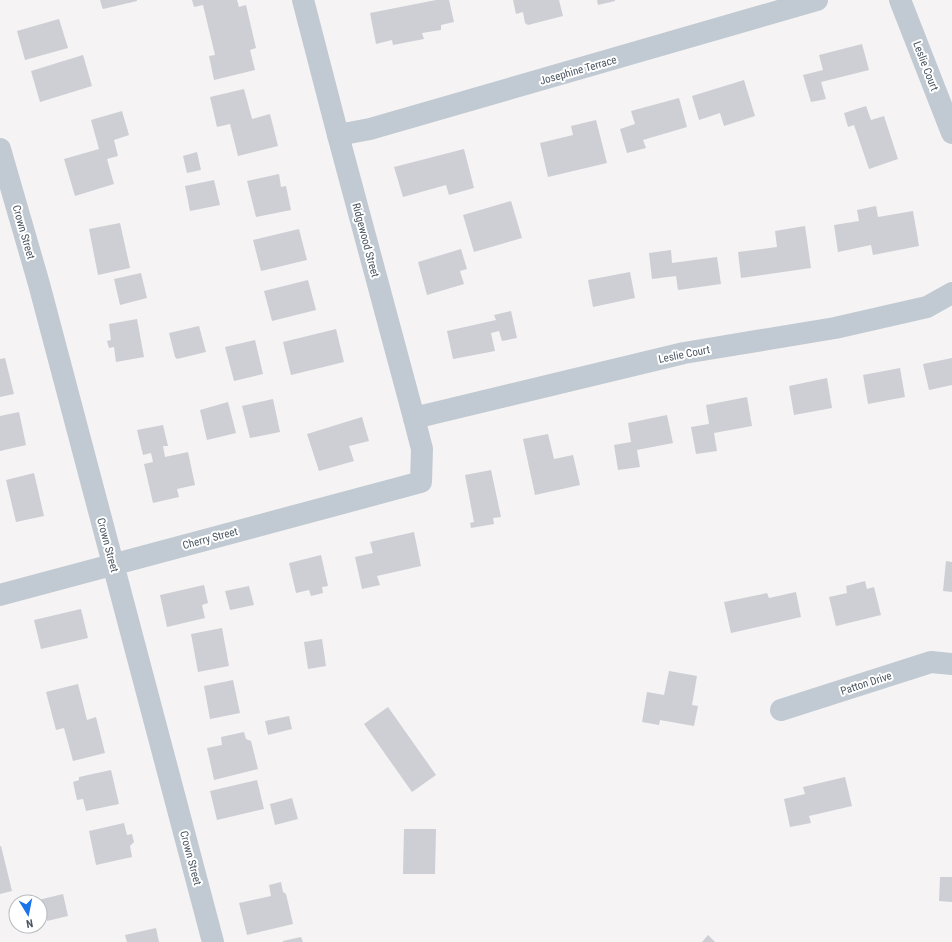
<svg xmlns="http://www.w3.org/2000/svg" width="952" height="942" viewBox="0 0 952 942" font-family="'Roboto Condensed',sans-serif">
  <rect width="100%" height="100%" fill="#f5f3f3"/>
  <g fill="#cdcfd5">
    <path d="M 100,0 L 137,0 L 137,1 L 103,9 L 102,7 Z"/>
    <path d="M 192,0 L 237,0 L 239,7 L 246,5 L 256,48 L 250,50 L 255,70 L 214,80 L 209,56 L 215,55 L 203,5 L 194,7 Z"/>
    <path d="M 436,0 L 449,0 L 454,22 L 441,25 L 441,30 L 422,33 L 424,39 L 393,45 L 392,40 L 376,44 L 370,13 Z"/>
    <path d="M 513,0 L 559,0 L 563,16 L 528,25 L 525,23 L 523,12 L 516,14 Z"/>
    <path d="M 597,0 L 615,0 L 615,1 L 598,5 Z"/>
    <path d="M 59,19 L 68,48 L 25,60 L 17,31 Z"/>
    <path d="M 862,44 L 869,70 L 821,82 L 826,99 L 811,102 L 803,75 L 823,70 L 819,55 Z"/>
    <path d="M 83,55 L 92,86 L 40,102 L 31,71 Z"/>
    <path d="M 744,80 L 755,116 L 724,126 L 720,113 L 699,120 L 692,96 Z"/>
    <path d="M 244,89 L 252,119 L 270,114 L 278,146 L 238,156 L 230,124 L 217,127 L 210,97 Z"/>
    <path d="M 679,98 L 687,127 L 643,140 L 646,148 L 627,153 L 620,129 L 635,124 L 631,111 Z"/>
    <path d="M 866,106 L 871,120 L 884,116 L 898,159 L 869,169 L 854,125 L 848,127 L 844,113 Z"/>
    <path d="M 122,111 L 129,135 L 114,140 L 118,156 L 107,159 L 114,184 L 75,196 L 64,159 L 99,149 L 91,120 Z"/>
    <path d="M 596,120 L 607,163 L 548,177 L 540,143 L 573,135 L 571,126 Z"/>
    <path d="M 464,149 L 474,188 L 449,195 L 446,185 L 403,197 L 394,167 Z"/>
    <path d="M 197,152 L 201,170 L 187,173 L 183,156 Z"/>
    <path d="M 279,174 L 281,187 L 286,186 L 291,210 L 256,217 L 247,181 Z"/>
    <path d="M 214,180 L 220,205 L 190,211 L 185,186 Z"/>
    <path d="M 511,201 L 522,238 L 474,252 L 463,215 Z"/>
    <path d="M 876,206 L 878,217 L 913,211 L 919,246 L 873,255 L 871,245 L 838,252 L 834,225 L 859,221 L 857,210 Z"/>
    <path d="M 120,223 L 130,268 L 98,275 L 89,229 Z"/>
    <path d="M 805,226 L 811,268 L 741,278 L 738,252 L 777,247 L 775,231 Z"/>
    <path d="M 299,229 L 307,260 L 261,271 L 253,240 Z"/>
    <path d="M 461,249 L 467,269 L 460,271 L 464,284 L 427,295 L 418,262 Z"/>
    <path d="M 671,250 L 672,263 L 717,257 L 721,284 L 678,290 L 676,276 L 652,279 L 649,253 Z"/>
    <path d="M 630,272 L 635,298 L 593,307 L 588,280 Z"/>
    <path d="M 141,273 L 147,298 L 120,305 L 114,279 Z"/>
    <path d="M 308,280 L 316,310 L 272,321 L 264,291 Z"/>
    <path d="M 511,311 L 517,338 L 502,341 L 499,331 L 491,333 L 495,351 L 453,359 L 447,331 L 496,320 L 494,315 Z"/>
    <path d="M 137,319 L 144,357 L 116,362 L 114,347 L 109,348 L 107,341 L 111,340 L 109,324 Z"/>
    <path d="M 199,326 L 206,352 L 177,359 L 175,357 L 169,333 Z"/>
    <path d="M 336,329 L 344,362 L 291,375 L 283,342 Z"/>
    <path d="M 255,340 L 263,374 L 234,381 L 225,347 Z"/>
    <path d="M 5,358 L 14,394 L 0,397 L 0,359 Z"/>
    <path d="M 952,358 L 952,385 L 929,390 L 923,364 Z"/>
    <path d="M 900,368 L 905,397 L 868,404 L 863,375 Z"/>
    <path d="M 827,378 L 832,408 L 794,415 L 789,386 Z"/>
    <path d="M 747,397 L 752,426 L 714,433 L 717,451 L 696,454 L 691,427 L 709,424 L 706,405 Z"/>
    <path d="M 273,399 L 280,432 L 250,438 L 242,406 Z"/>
    <path d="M 228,402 L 236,433 L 207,440 L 200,410 Z"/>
    <path d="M 19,412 L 26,445 L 0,451 L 0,416 Z"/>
    <path d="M 667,415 L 673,443 L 637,450 L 640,467 L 618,470 L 614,445 L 631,442 L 628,423 Z"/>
    <path d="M 362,417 L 369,441 L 349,446 L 354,461 L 319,471 L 307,434 Z"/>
    <path d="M 163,425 L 168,446 L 163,446 L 165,457 L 188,452 L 195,485 L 177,489 L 179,497 L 153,503 L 144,464 L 153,462 L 151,453 L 143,455 L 137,430 Z"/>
    <path d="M 548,434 L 554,459 L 573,455 L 580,485 L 535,495 L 523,439 Z"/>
    <path d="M 491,470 L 501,517 L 493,518 L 494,524 L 471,528 L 470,523 L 474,522 L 465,475 Z"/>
    <path d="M 34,473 L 44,516 L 16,522 L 6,480 Z"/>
    <path d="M 414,532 L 421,566 L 377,576 L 380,585 L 362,589 L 355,557 L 373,553 L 370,542 Z"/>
    <path d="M 321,555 L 328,586 L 322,587 L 323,593 L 311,596 L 309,590 L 296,593 L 289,563 Z"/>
    <path d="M 946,561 L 952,562 L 952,592 L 943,591 Z"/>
    <path d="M 865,581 L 867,589 L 874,587 L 881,615 L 836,626 L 829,597 L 847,593 L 846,586 Z"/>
    <path d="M 204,585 L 208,603 L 202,605 L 205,618 L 167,627 L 160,595 Z"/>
    <path d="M 249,586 L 254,605 L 230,610 L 225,591 Z"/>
    <path d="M 796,592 L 801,617 L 731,633 L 724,602 L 767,593 L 769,598 Z"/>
    <path d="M 81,609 L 88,638 L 41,649 L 34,620 Z"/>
    <path d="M 222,628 L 229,666 L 198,672 L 191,634 Z"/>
    <path d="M 322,639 L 326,666 L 308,669 L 304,642 Z"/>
    <path d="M 669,671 L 697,676 L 692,705 L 698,706 L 694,726 L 660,720 L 659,725 L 642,722 L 647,692 L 664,695 Z"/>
    <path d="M 233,680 L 240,713 L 210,719 L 204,686 Z"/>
    <path d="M 78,684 L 87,720 L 96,717 L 105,753 L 73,761 L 64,728 L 56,730 L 46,692 Z"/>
    <path d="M 388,707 L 436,775 L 412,792 L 364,724 Z"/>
    <path d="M 289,716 L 292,729 L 268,735 L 265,721 Z"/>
    <path d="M 244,732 L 246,739 L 251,741 L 258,769 L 214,780 L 207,748 L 222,745 L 221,737 Z"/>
    <path d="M 111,770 L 119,804 L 86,811 L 83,799 L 77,800 L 73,782 L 79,780 L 79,777 Z"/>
    <path d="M 845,777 L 852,806 L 809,816 L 811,823 L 790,827 L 784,799 L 805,794 L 803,787 Z"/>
    <path d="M 257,780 L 264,809 L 217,820 L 210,791 Z"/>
    <path d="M 292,798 L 298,819 L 275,825 L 270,804 Z"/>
    <path d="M 124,823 L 127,835 L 132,834 L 134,842 L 130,846 L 132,857 L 96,865 L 89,831 Z"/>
    <path d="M 404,829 L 436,829 L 435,874 L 403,874 Z"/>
    <path d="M 0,846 L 1,846 L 12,891 L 0,894 Z"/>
    <path d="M 940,877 L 952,877 L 952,902 L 939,901 Z"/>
    <path d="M 281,882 L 283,892 L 286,894 L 293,924 L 247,935 L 239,903 L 271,896 L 269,885 Z"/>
    <path d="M 63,894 L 68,916 L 47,921 L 45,912 L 40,914 L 40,902 L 34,901 Z"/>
    <path d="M 156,928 L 159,942 L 127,942 L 125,935 Z"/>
    <path d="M 708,935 L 715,942 L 702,942 Z"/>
    <path d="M 301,937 L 303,942 L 283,942 L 283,941 Z"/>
  </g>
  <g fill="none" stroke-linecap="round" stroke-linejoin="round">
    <g stroke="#c1cad2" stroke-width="22">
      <path d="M 900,0 L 952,133"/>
      <path d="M 338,135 L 370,129 L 817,0"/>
      <path d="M 0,149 L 39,284 L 213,942"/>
      <path d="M 414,418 L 684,353 L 835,328 L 927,307 L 952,293"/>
      <path d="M 0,595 L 421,482 L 422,449 L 414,418 L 338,135 L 303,0"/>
      <path d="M 781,710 L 931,662 L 952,664"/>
    </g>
  </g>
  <g text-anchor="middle" stroke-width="4" stroke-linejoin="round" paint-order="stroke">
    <g font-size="11" fill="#4a5661" stroke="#fff">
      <text transform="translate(926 66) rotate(69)" y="4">Leslie Court</text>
      <text transform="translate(578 70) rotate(-16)" y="4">Josephine Terrace</text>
      <text transform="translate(24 232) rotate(74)" y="4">Crown Street</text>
      <text transform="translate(366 240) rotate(75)" y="4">Ridgewood Street</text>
      <text transform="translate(684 354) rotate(-11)" y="4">Leslie Court</text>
      <text transform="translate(210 538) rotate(-15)" y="4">Cherry Street</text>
      <text transform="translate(108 545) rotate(75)" y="4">Crown Street</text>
      <text transform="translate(866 683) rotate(-18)" y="4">Patton Drive</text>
      <text transform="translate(191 858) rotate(75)" y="4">Crown Street</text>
    </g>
  </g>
  <g transform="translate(28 914) rotate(170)"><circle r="19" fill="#ffffff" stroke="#b7bbc0"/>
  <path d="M0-3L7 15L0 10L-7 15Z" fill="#1a73e8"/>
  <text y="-6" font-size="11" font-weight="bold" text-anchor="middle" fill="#4a5661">N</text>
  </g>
</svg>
